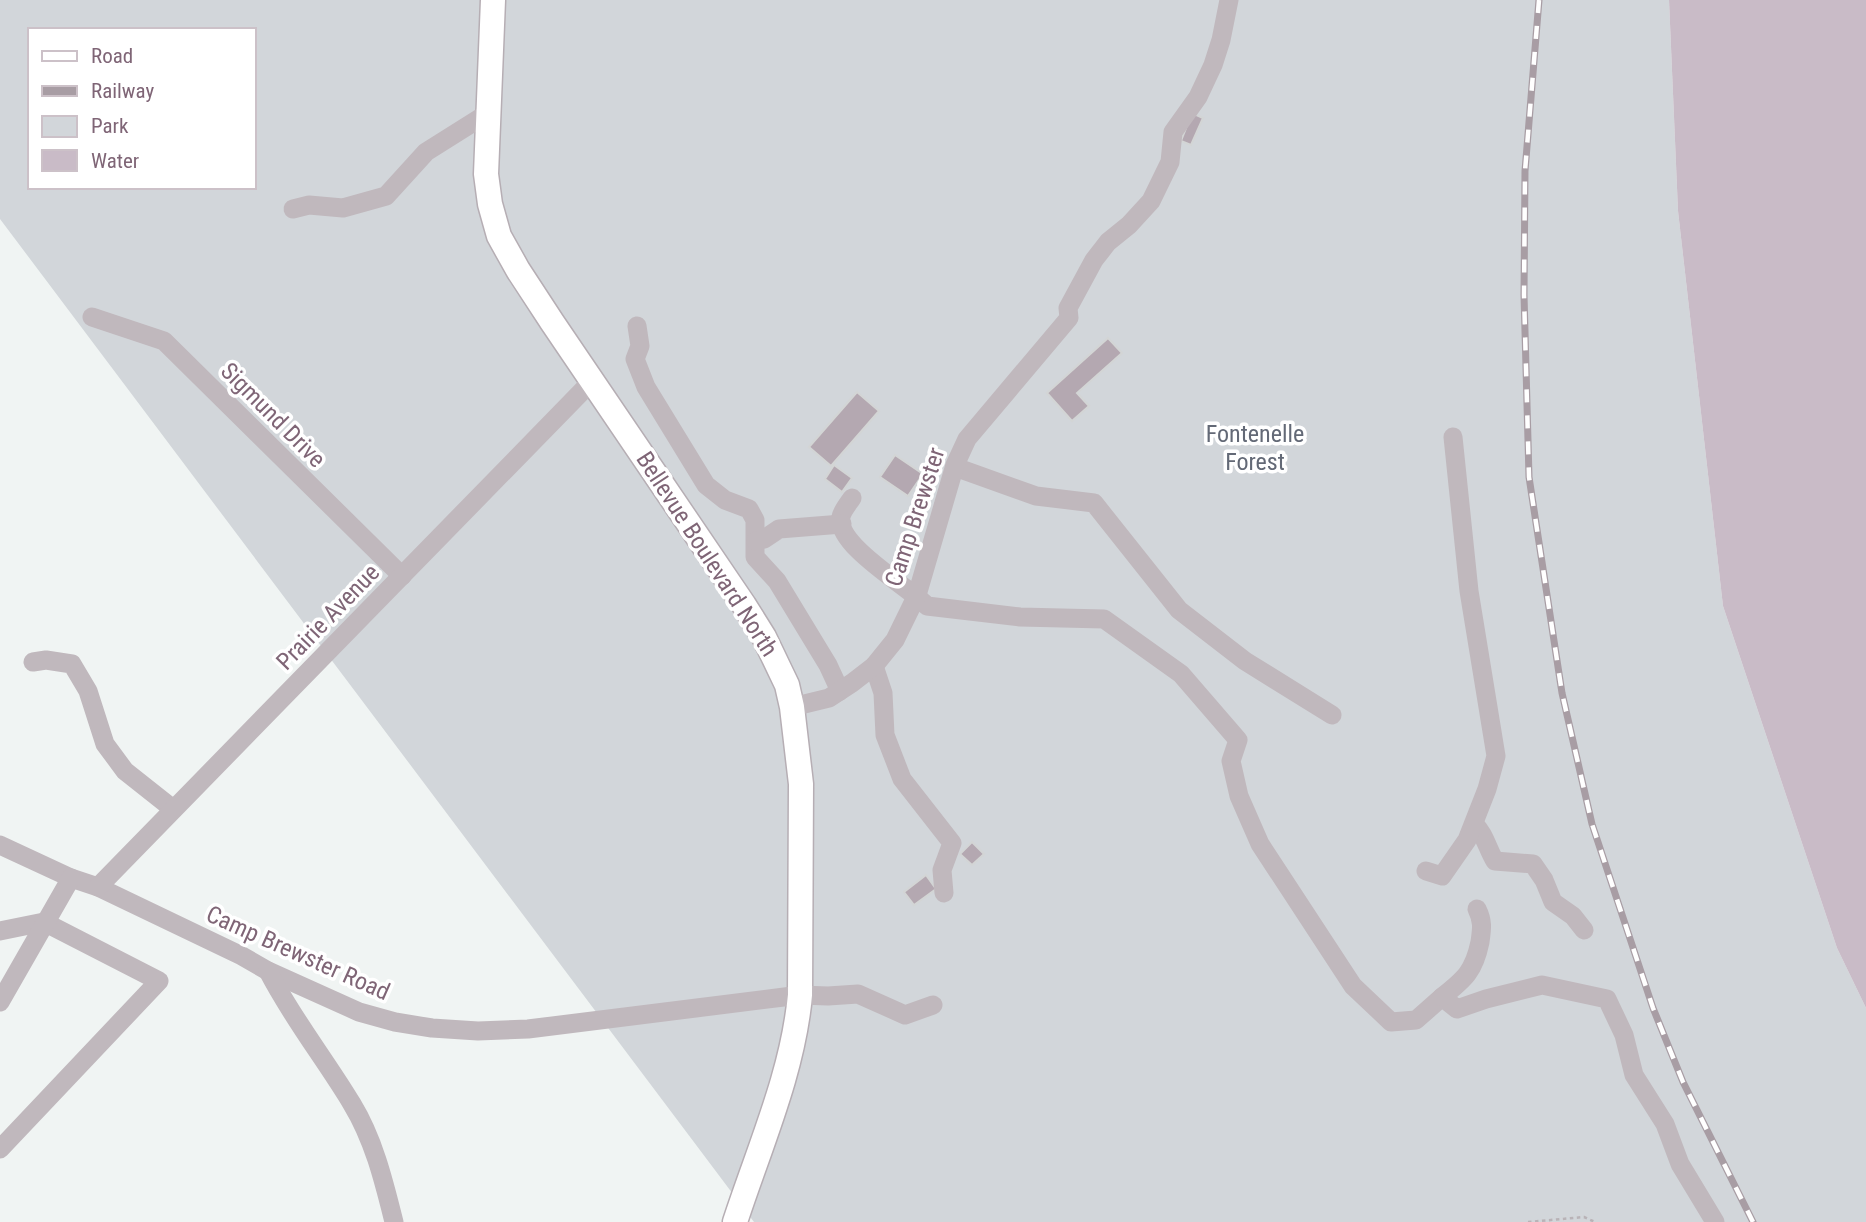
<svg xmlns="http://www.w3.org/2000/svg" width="1866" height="1222" viewBox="0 0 1866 1222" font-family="'Roboto Condensed',sans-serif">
  <rect width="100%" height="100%" fill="#f0f4f3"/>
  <path fill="#d2d6da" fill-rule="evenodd" d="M 0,0 L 1669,0 L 1678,211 L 1723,606 L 1837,948 L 1866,1008 L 1866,1222 L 754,1222 L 0,219 ZM 30,30 L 254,30 L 254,187 L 30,187 Z"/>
  <path fill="#c9bbc7" d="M 1669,0 L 1866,0 L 1866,1008 L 1837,948 L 1723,606 L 1678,211 Z"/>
  <g fill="#b4a8b1" stroke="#d3d5d5" stroke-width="2">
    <path d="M 1192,113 L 1203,118 L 1191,145 L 1181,141 Z"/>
    <path d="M 1108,338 L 1122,353 L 1077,393 L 1089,406 L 1072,421 L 1047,393 Z"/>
    <path d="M 857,392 L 879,411 L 831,466 L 809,447 Z"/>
    <path d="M 895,455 L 923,474 L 908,496 L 880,477 Z"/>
    <path d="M 834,465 L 852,478 L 842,492 L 825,479 Z"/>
    <path d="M 972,842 L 984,854 L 972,865 L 960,854 Z"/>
    <path d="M 926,875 L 936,889 L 914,905 L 904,892 Z"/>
  </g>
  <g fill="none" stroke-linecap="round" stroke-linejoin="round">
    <g stroke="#b6aeb4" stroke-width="27">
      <path id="major" d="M 493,0 L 486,174 L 490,204 L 499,236 L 518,270 L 552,322 L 744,605 L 764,637 L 787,685 L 792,707 L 801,784 L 800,995 C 793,1073 759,1148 735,1222"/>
    </g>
    <path stroke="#b9b3b7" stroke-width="2.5" stroke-dasharray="3.5 3.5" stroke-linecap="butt" d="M 1528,1222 L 1584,1217 L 1595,1222"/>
    <g stroke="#c0b8bd" stroke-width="19">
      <path d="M 293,209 L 309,205 L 343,208 L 386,196 L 426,152 L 488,113"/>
      <path d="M 92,317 L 164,341 L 402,576"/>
      <path d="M 637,326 L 640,346 L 635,359 L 646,387 L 706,485 L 725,500 L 749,509 L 755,520 L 755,557 L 777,581 L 828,665 L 840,691"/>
      <path d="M 955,467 L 1036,496 L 1094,503 L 1179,610 L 1245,661 L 1332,715"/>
      <path d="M 852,498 C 848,504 842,511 841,517 C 835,545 909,587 927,606 L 1020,617 L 1104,619 L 1181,674 L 1238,740 L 1231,761 L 1239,796 L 1260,844 L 1353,986 L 1391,1022 L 1416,1020 L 1442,997 L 1457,1009 L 1486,999 L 1542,985 L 1607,999 L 1624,1035 L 1634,1075 L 1665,1124 L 1680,1164 L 1715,1222"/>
      <path d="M 756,541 L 764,539 L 779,529 L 842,524"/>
      <path d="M 33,662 L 46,660 L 72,664 L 88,691 L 105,744 L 125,771 L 173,809"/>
      <path d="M 874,666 L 883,693 L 885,735 L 902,779 L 952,843 L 942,870 L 944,893"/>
      <path d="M 792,707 L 829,698 L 852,683 L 874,666 L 895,640 L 917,595 L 955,465 L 967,439 L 1069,318 L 1068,308 L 1094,260 L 1108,242 L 1129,225 L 1151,201 L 1170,162 L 1173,132 L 1198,97 L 1213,65 L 1221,40 L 1229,0"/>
      <path d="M 1474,824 C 1485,834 1487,848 1495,861 L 1533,864 L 1544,880 L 1553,902 L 1573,916 L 1584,930"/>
      <path d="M 0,845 L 71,878 L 98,887 L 242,956 L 268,971 L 359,1012 L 395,1022 L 432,1028 L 478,1031 L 528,1029 L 800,995 L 828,996 L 858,994 L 905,1015 L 933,1005"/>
      <path d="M 1426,871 L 1442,876 L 1467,840 L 1487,789 L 1496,756 L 1469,591 L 1453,437"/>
      <path d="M 98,887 L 592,381"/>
      <path d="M 0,931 L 44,922 L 159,981 L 0,1149"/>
      <path d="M 268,971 C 292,1018 325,1059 352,1104 C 374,1140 384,1182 394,1222"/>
      <path d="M 1442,997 C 1465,979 1474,971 1480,942 C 1482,928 1483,921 1477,909"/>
      <path d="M 0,1002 L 71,878"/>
    </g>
    <use href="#major" stroke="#fff" stroke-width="24"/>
    <g stroke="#a89da4" stroke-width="7">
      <path id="rail" d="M 1539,0 L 1525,171 L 1524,295 L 1529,477 L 1562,693 L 1592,824 L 1653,1008 L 1683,1082 L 1753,1222"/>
    </g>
    <use href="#rail" stroke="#fff" stroke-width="4.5" stroke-dasharray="13" stroke-linecap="butt"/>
  </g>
  <g text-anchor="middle" stroke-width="7" stroke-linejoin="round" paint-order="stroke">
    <g font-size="24" fill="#7f6576" stroke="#fff">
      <text transform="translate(273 415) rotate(45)" y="8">Sigmund Drive</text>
      <text transform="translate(915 517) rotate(-72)" y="8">Camp Brewster</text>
      <text transform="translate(707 554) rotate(57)" y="8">Bellevue Boulevard North</text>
      <text transform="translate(328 617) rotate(-46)" y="8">Prairie Avenue</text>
      <text transform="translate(298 953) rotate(24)" y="8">Camp Brewster Road</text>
    </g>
    <g font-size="24" fill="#636976" stroke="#fff">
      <text x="1255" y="442">Fontenelle<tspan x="1255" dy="28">Forest</tspan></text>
    </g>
  </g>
  <rect x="28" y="28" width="228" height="161" fill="#ffffff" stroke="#ccc1c8" stroke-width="2"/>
  <rect x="42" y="51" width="35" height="10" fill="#ffffff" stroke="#ccc1c8" stroke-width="2"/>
  <text x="91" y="63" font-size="21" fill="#7f6576">Road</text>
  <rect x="42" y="86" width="35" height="10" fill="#a89da4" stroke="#ccc1c8" stroke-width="2"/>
  <text x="91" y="98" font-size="21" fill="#7f6576">Railway</text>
  <rect x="42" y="116" width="35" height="21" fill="#d2d6da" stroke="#ccc1c8" stroke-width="2"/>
  <text x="91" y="133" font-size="21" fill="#7f6576">Park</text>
  <rect x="42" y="150" width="35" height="21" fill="#c9bbc7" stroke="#ccc1c8" stroke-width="2"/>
  <text x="91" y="168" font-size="21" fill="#7f6576">Water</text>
</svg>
